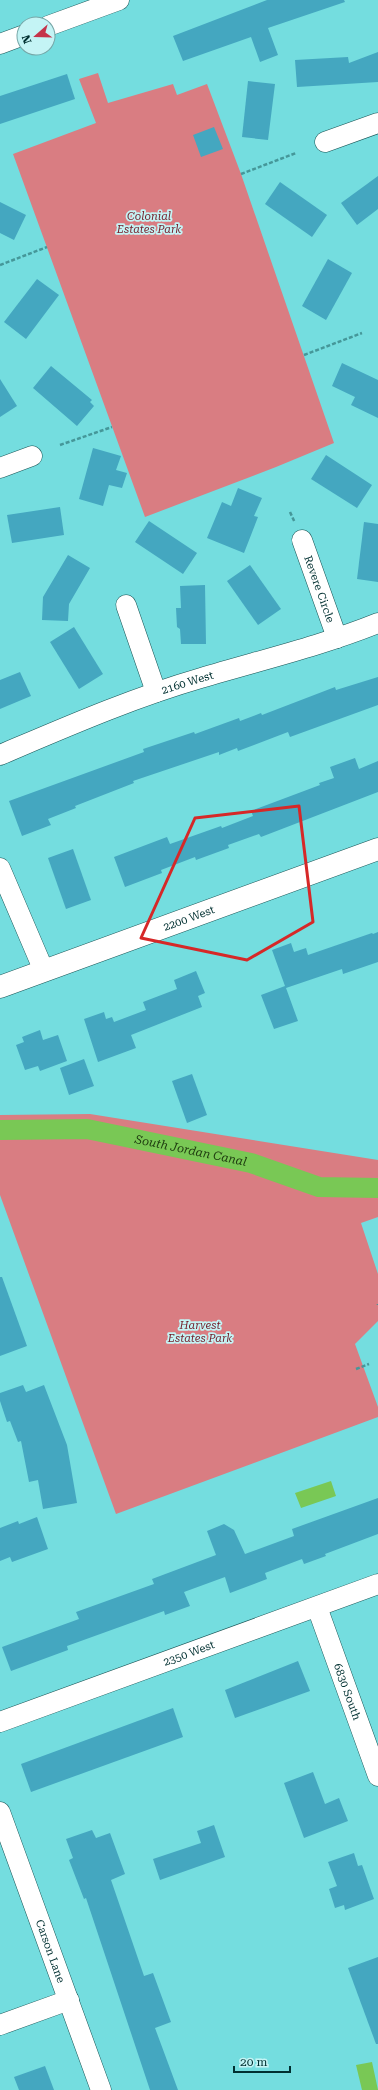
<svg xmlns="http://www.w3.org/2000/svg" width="378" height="2090" viewBox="0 0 378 2090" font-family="'Roboto Serif',serif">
  <rect width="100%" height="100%" fill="#74dddf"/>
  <g fill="#d97d82">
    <path d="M 98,73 L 108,103 L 173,84 L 177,95 L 207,84 L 241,174 L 334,443 L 276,467 L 145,517 L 13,154 L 96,123 L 79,79 Z"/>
    <path d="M 90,1114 L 378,1160 L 378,1217 L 361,1223 L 378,1274 L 378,1321 L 355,1344 L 378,1407 L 378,1417 L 116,1514 L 0,1195 L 0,1115 Z"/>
  </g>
  <g fill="#79c855">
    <path d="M 331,1481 L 336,1496 L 301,1508 L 295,1493 Z"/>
    <path d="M 372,2062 L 378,2090 L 362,2090 L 356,2065 Z"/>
  </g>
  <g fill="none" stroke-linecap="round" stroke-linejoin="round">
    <path stroke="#79c855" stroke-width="20" id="s1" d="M 0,1130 L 87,1129 L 251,1163 L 319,1187 L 378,1188"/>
  </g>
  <g fill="#44a7c0">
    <path d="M 267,0 L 344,0 L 345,2 L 268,28 L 278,55 L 260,62 L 251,37 L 183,61 L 173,36 Z"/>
    <path d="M 378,52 L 378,82 L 297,87 L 295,60 L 348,57 L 349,63 Z"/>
    <path d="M 67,74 L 75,99 L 0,124 L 0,96 Z"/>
    <path d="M 248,81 L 275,84 L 268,140 L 242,137 Z"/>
    <path d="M 214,127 L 223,149 L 201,157 L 193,135 Z"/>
    <path d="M 378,176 L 378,209 L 357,225 L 341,203 Z"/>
    <path d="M 280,182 L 327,215 L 312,237 L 265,204 Z"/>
    <path d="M 0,202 L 26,215 L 14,240 L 0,233 Z"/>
    <path d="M 328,259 L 352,273 L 326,320 L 302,306 Z"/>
    <path d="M 37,279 L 59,295 L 26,339 L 4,322 Z"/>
    <path d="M 342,363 L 378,380 L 378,418 L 351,405 L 355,397 L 332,386 Z"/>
    <path d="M 51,366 L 92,400 L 90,402 L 94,406 L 77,426 L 33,388 Z"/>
    <path d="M 0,379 L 17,406 L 0,417 Z"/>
    <path d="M 93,448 L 121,456 L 116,470 L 127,473 L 122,488 L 109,485 L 103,506 L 79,499 Z"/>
    <path d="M 326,455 L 372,485 L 357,508 L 311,479 Z"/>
    <path d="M 238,488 L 262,498 L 254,516 L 258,517 L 244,553 L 207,538 L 222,502 L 231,506 Z"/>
    <path d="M 60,507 L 64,535 L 12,543 L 7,515 Z"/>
    <path d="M 149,521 L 197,553 L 183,574 L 135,542 Z"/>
    <path d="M 364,522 L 378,524 L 378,582 L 357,579 Z"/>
    <path d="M 68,555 L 90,568 L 69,604 L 68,621 L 42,620 L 43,597 Z"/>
    <path d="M 250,565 L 281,609 L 258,625 L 227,581 Z"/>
    <path d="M 205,585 L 206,644 L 181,644 L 180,629 L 177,627 L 176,608 L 181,608 L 180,586 Z"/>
    <path d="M 74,627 L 103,674 L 79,689 L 50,642 Z"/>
    <path d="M 20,672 L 31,696 L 0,709 L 0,680 Z"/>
    <path d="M 378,677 L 378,705 L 290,737 L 288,732 L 238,751 L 237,748 L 219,755 L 219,752 L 133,781 L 134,783 L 75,806 L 76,808 L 48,819 L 51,825 L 22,836 L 9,801 L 144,752 L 143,749 L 194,732 L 195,734 L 239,718 L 240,721 L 261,713 L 262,715 L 335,687 L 336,690 Z"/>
    <path d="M 355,758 L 359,769 L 378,761 L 378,792 L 261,837 L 259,834 L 228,845 L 229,848 L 196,860 L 195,857 L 161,870 L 162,873 L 125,887 L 114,857 L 167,837 L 170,844 L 221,826 L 222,828 L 253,816 L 251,811 L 320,785 L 319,783 L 334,778 L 330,767 Z"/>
    <path d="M 73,849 L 91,900 L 66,909 L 48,858 Z"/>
    <path d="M 378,932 L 378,962 L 343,974 L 342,969 L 286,988 L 298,1021 L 274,1029 L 261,995 L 285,986 L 272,950 L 291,943 L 294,952 L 306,948 L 308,955 L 372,933 L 373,934 Z"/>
    <path d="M 196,971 L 205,993 L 198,996 L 202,1007 L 131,1035 L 136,1048 L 98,1062 L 84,1019 L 104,1012 L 106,1019 L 112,1017 L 114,1022 L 146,1010 L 143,1002 L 177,989 L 174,980 Z"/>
    <path d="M 40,1030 L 43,1040 L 58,1035 L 67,1061 L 40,1071 L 38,1066 L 25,1070 L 16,1045 L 24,1042 L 22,1037 Z"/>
    <path d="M 84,1059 L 94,1086 L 69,1095 L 60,1068 Z"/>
    <path d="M 192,1074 L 207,1115 L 187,1123 L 172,1081 Z"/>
    <path d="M 0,1277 L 2,1277 L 27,1346 L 0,1356 Z"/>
    <path d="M 23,1385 L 26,1392 L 44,1385 L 67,1445 L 77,1503 L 43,1509 L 38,1480 L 29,1482 L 21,1441 L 18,1442 L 10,1421 L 7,1422 L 0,1401 L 0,1393 Z"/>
    <path d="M 378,1498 L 378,1534 L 325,1554 L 326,1556 L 304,1564 L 302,1559 L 265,1573 L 267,1579 L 230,1593 L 225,1577 L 184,1592 L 190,1606 L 165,1615 L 164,1611 L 67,1646 L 68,1650 L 11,1671 L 2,1647 L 79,1619 L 76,1612 L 154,1584 L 152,1579 L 216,1555 L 207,1531 L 224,1524 L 234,1530 L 245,1554 L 294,1536 L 292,1529 Z"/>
    <path d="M 37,1517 L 48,1549 L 12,1562 L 10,1557 L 0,1561 L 0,1528 L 18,1521 L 19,1524 Z"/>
    <path d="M 298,1661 L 310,1691 L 235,1718 L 225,1690 Z"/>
    <path d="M 173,1708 L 183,1737 L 31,1792 L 21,1764 Z"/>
    <path d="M 313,1772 L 325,1804 L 339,1798 L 348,1821 L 304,1838 L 284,1783 Z"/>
    <path d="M 214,1825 L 225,1857 L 160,1880 L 153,1859 L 201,1843 L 197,1831 Z"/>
    <path d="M 92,1830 L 96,1838 L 110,1833 L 125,1874 L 111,1880 L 144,1976 L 153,1973 L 171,2022 L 155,2028 L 178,2090 L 150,2090 L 86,1898 L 84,1899 L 69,1860 L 73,1858 L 66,1839 Z"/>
    <path d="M 354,1853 L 358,1866 L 362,1865 L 374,1899 L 345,1910 L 344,1905 L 335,1908 L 329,1889 L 337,1886 L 328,1862 Z"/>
    <path d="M 378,1957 L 378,2044 L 376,2044 L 348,1968 Z"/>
    <path d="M 45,2066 L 54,2090 L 19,2090 L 14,2077 Z"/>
  </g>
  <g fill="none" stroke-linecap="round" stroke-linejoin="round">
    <g stroke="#195455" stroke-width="21">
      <g id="minor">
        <path d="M 48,26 L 119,0"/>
        <path d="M 0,44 L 24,35"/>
        <path d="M 325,142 L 378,123"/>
        <path d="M 0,468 L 32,456"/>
        <path id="s2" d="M 302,540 L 337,638"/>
        <path d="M 126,605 L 156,692"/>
        <path id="s3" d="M 0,755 C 66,727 132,698 201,678 C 261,660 321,646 378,623"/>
        <path d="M 0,868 L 44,971"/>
        <path id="s4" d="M 317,1607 L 378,1776"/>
        <path id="s5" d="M 0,1722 L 378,1584"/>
        <path id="s6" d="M 0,1812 L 101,2090"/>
        <path d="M 0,2025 L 69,2000"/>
      </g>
    </g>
    <g stroke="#195455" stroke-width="23">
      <g id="tertiary">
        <path id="s7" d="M 0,987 L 378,849"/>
      </g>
    </g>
    <g stroke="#459799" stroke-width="2.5" stroke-dasharray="4 2" stroke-linecap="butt">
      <path d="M 241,174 L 296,153"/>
      <path d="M 0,265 L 47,247"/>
      <path d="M 304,355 L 362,333"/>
      <path d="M 60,445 L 112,427"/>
      <path d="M 290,512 L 295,523"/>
      <path d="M 378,1304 L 378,1305"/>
      <path d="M 356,1369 L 369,1364"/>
    </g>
    <use href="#minor" stroke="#fff" stroke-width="20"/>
    <use href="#tertiary" stroke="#fff" stroke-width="22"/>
  </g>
  <path fill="none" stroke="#d62828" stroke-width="3" stroke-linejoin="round" d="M 299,806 L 313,922 L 247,960 L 141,938 L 195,818 Z"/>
  <g text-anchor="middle" stroke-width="3.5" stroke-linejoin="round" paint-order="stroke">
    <g font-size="11" font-style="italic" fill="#731d29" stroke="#c4f4f5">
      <text x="149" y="220">Colonial<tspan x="149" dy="13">Estates Park</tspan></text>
      <text x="200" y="1329">Harvest<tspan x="200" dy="13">Estates Park</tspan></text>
    </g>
    <g font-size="11" fill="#003031" stroke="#c4f4f5">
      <text dy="4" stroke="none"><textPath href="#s2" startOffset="52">Revere Circle</textPath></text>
      <text dy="4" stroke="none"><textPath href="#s3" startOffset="201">2160 West</textPath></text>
      <text dy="4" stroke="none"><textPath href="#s7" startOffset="201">2200 West</textPath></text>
      <text dy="4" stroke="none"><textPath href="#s5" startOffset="201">2350 West</textPath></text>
      <text dy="4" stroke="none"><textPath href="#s4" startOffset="90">6830 South</textPath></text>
      <text dy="4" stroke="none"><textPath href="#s6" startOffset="148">Carson Lane</textPath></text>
    </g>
    <g font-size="12" font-style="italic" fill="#203e11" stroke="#c4f4f5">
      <text dy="4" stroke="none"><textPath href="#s1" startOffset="193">South Jordan Canal</textPath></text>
    </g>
  </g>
  <g transform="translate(36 36) rotate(250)"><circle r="19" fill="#c4f4f5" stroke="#76a6a7"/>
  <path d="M0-3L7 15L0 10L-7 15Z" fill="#c5344a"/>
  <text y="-6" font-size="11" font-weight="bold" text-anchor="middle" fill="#003031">N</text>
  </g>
  <path d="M234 2066v6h56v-6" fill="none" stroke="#003031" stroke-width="2"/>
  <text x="240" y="2066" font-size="12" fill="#003031" stroke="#c4f4f5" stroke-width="3" paint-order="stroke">20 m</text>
</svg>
